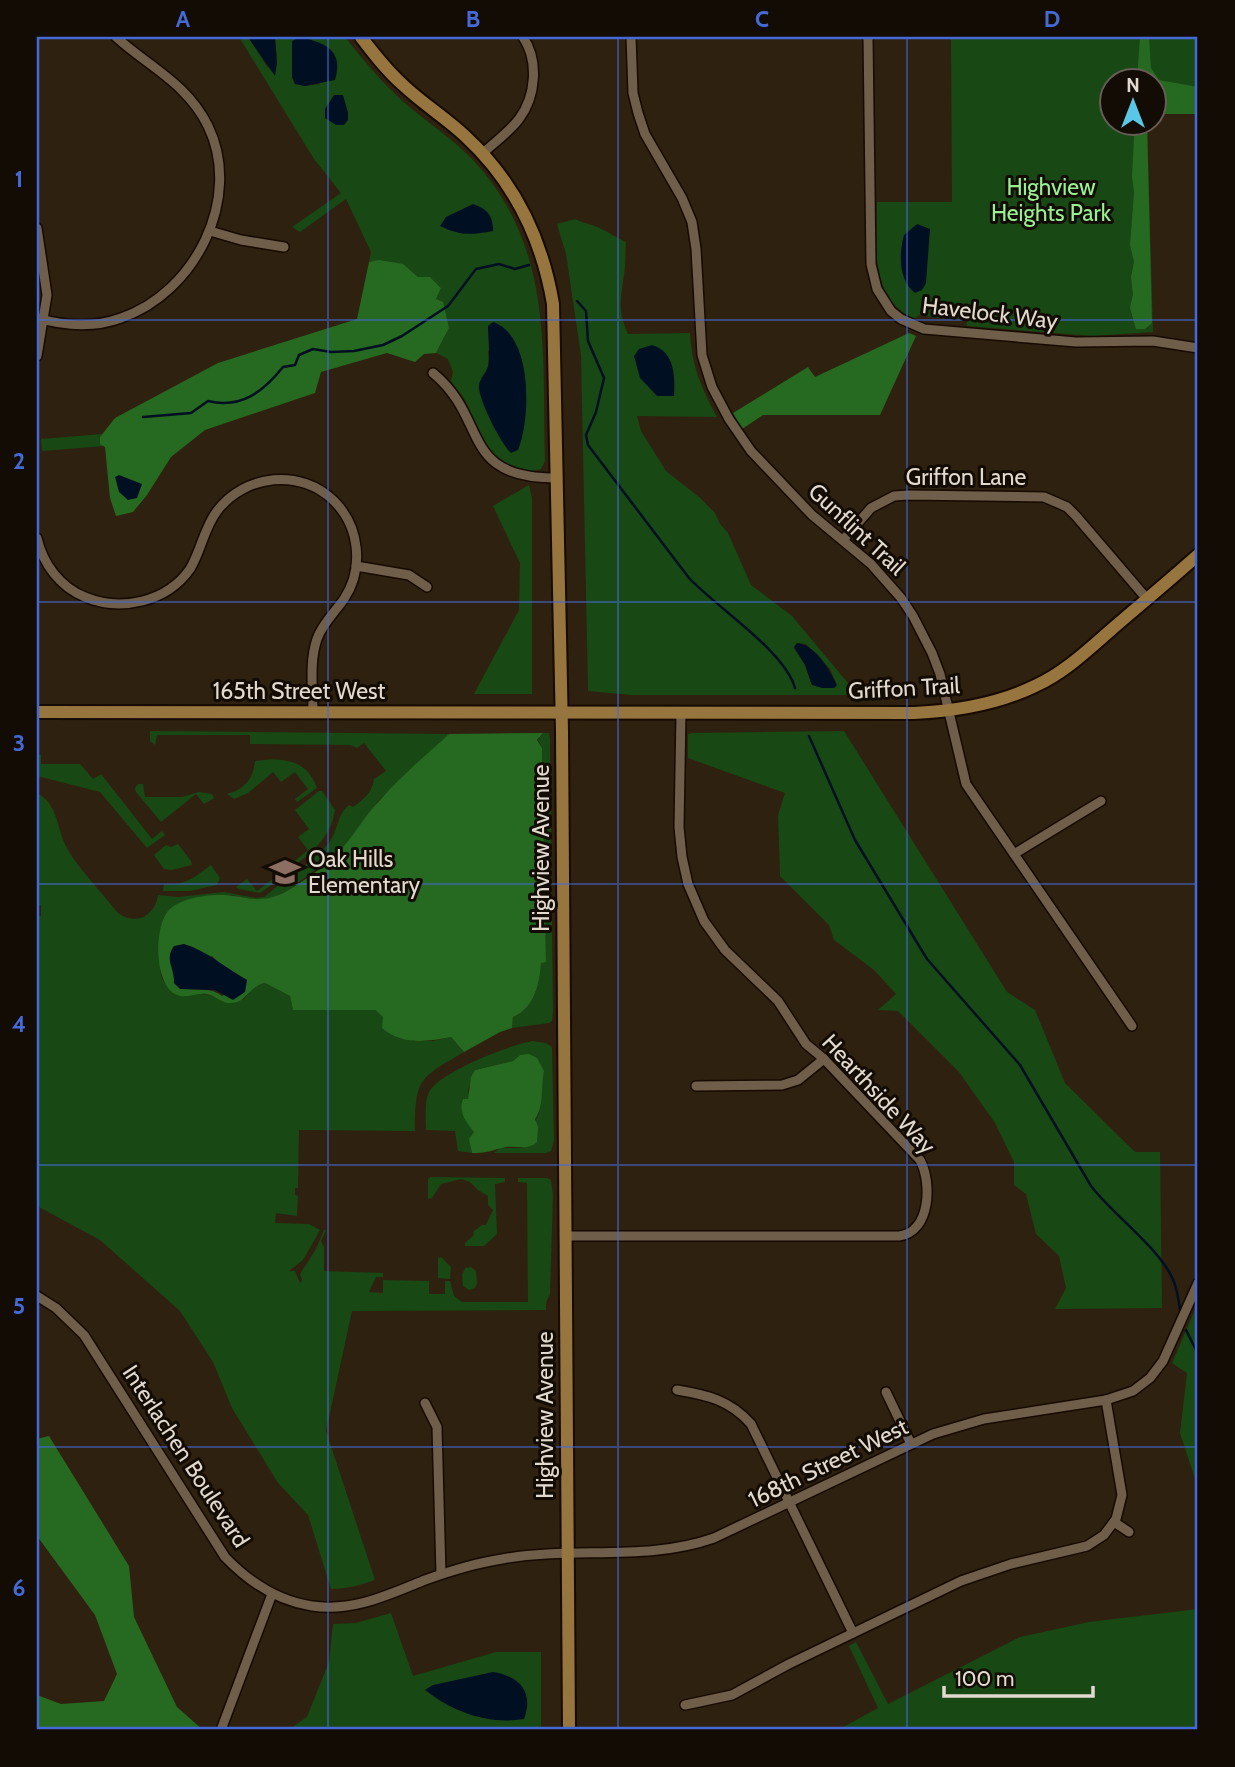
<svg xmlns="http://www.w3.org/2000/svg" width="1235" height="1767" viewBox="0 0 1235 1767" font-family="Cabin,sans-serif">
  <rect width="100%" height="100%" fill="#2f210f"/>
  <g fill="#184814" fill-rule="evenodd">
    <path d="M 239,37 L 248,37 L 268,68 L 277,63 L 275,37 L 345,37 C 364,61 383,84 406,104 C 428,123 452,138 472,159 C 554,246 542,350 545,461 L 541,469 C 533,472 527,471 519,469 C 486,460 480,431 467,404 C 463,395 456,389 451,381 L 453,372 L 448,359 L 436,353 L 449,328 L 445,316 L 436,299 L 441,288 L 430,277 L 418,277 C 406,266 386,259 369,262 L 371,252 L 346,199 L 300,232 L 292,227 L 341,193 L 314,159 ZM 292,41 L 320,84 L 305,86 L 295,84 L 292,77 ZM 343,96 L 348,113 L 325,109 L 329,104 ZM 518,348 L 525,376 L 481,378 L 489,367 L 488,351 Z"/>
    <path d="M 951,37 L 1198,37 L 1198,114 L 1155,114 L 1154,80 L 1112,80 L 1112,122 L 1147,123 L 1153,332 L 1093,336 L 967,326 L 966,319 L 937,318 L 919,315 L 914,319 C 868,297 877,245 877,202 L 952,202 Z"/>
    <path d="M 575,219 C 581,222 586,223 592,225 C 600,227 617,238 626,242 C 625,252 626,264 624,275 C 621,299 617,310 628,334 L 690,333 C 692,367 701,387 717,417 L 637,416 L 641,431 L 666,471 L 699,497 L 715,513 L 720,524 L 728,533 L 751,585 L 792,616 L 858,695 L 631,695 L 588,691 L 581,355 L 566,254 L 557,224 ZM 797,643 L 806,644 L 830,669 L 837,685 L 812,685 L 805,665 L 794,648 Z"/>
    <path d="M 102,434 L 100,437 L 105,446 L 42,451 L 41,439 Z"/>
    <path d="M 529,485 L 532,498 L 532,694 L 474,694 L 519,610 L 520,563 L 493,506 Z"/>
    <path d="M 150,731 L 449,734 L 379,800 L 343,849 L 287,891 L 272,898 L 258,900 L 231,895 L 194,899 C 180,922 143,962 169,988 C 172,991 179,994 183,996 C 200,993 209,992 223,1002 L 244,999 L 254,986 L 265,983 L 290,996 L 293,1010 L 375,1010 L 413,1041 L 432,1041 L 451,1037 L 464,1052 C 420,1078 415,1078 415,1131 L 299,1130 L 298,1188 L 295,1188 L 295,1195 L 298,1196 L 297,1216 L 276,1213 L 275,1223 L 309,1224 L 320,1230 L 303,1260 L 289,1271 L 295,1271 L 300,1283 L 302,1280 L 300,1274 L 316,1249 L 324,1230 L 326,1230 L 321,1241 L 324,1247 L 324,1271 L 383,1273 L 383,1277 L 376,1277 L 369,1292 L 383,1293 L 383,1280 L 429,1281 L 429,1294 L 445,1294 L 445,1281 L 450,1281 L 454,1296 L 462,1302 L 528,1302 L 527,1183 L 518,1182 L 518,1178 L 547,1178 L 551,1180 L 553,1195 L 550,1294 L 546,1302 L 546,1310 L 352,1311 L 326,1431 L 375,1580 C 361,1585 346,1589 331,1589 L 308,1515 L 278,1483 L 232,1408 L 213,1362 L 180,1311 L 100,1240 L 37,1206 L 37,916 L 41,916 L 41,905 L 37,905 L 37,794 C 56,800 57,827 65,844 C 73,863 105,896 118,913 C 136,926 155,916 158,895 L 178,897 L 224,892 L 256,898 L 264,897 C 281,883 317,858 329,843 C 338,831 337,814 349,805 L 353,807 C 364,799 372,793 374,779 L 386,771 L 364,743 L 357,748 L 350,745 L 250,744 L 250,735 L 157,735 L 155,745 L 150,741 Z"/>
    <path d="M 844,731 L 1007,992 L 1035,1010 L 1065,1083 L 1135,1152 L 1160,1152 L 1162,1308 L 1055,1309 L 1066,1288 L 1059,1256 L 1036,1234 L 1026,1194 L 1014,1185 L 1014,1162 L 995,1123 L 959,1072 L 898,1011 L 878,1010 L 896,994 L 874,970 L 834,940 L 829,925 L 780,876 L 778,815 L 785,793 L 688,758 L 688,734 L 692,733 Z"/>
    <path d="M 543,733 L 549,733 L 550,739 L 553,1011 L 552,1021 L 549,1023 L 512,1028 L 513,1017 C 534,1010 540,982 541,963 L 546,961 L 542,748 L 538,740 Z"/>
    <path d="M 37,755 L 41,755 L 41,764 L 80,764 L 93,779 L 101,774 L 152,839 L 162,831 L 165,835 L 147,848 L 100,792 L 37,776 Z"/>
    <path d="M 255,761 C 282,757 307,759 317,788 L 297,802 L 295,799 L 308,789 L 295,772 L 281,782 L 273,772 L 248,793 L 234,799 L 227,794 C 245,789 253,779 255,761 Z"/>
    <path d="M 138,784 L 143,784 L 145,797 L 182,797 L 199,792 L 212,794 L 214,798 L 204,804 L 196,794 L 161,822 L 136,792 L 135,788 Z"/>
    <path d="M 319,791 L 322,791 L 335,810 C 331,837 314,850 293,867 L 291,864 L 308,850 L 298,837 L 309,829 L 295,810 Z"/>
    <path d="M 178,844 L 191,861 L 192,865 L 172,870 L 164,869 L 154,855 L 166,845 L 171,847 Z"/>
    <path d="M 211,865 L 220,878 L 217,885 L 190,891 L 163,891 L 164,884 C 185,886 195,877 211,865 Z"/>
    <path d="M 274,878 L 277,881 L 260,893 L 239,889 L 236,887 L 247,879 L 257,891 Z"/>
    <path d="M 533,1041 L 546,1043 L 552,1047 L 554,1141 L 551,1151 L 546,1153 L 494,1153 L 500,1148 L 522,1148 L 539,1113 L 541,1085 L 544,1071 L 520,1055 L 513,1061 L 475,1070 L 468,1090 L 474,1132 L 470,1139 L 472,1153 L 458,1151 L 455,1131 L 426,1130 C 426,1119 424,1103 429,1092 C 439,1072 512,1044 533,1041 Z"/>
    <path d="M 431,1177 L 505,1178 L 505,1182 L 495,1184 L 497,1234 L 484,1246 L 465,1246 L 465,1243 L 473,1236 L 474,1231 L 482,1225 L 486,1225 L 493,1210 L 488,1205 L 488,1196 L 478,1190 L 470,1182 L 461,1179 L 441,1184 L 432,1198 L 428,1199 L 428,1179 Z"/>
    <path d="M 441,1257 L 451,1267 L 450,1279 L 438,1278 L 438,1258 Z"/>
    <path d="M 471,1267 L 476,1271 L 477,1283 L 475,1288 L 469,1290 L 463,1286 L 462,1275 L 465,1268 Z"/>
    <path d="M 1198,1303 L 1198,1488 L 1180,1433 L 1187,1373 L 1172,1363 Z"/>
    <path d="M 1198,1609 L 1198,1730 L 838,1730 L 878,1708 L 849,1646 L 856,1642 L 888,1704 L 1020,1637 L 1089,1622 Z"/>
    <path d="M 391,1613 L 413,1676 L 496,1652 L 541,1652 L 541,1730 L 288,1730 L 307,1717 L 329,1662 L 333,1624 L 356,1623 Z"/>
  </g>
  <g fill="#266920" fill-rule="evenodd">
    <path d="M 1140,37 L 1149,37 L 1151,68 L 1159,80 L 1198,87 L 1198,114 L 1155,114 L 1154,80 L 1137,80 Z"/>
    <path d="M 1131,123 L 1147,123 L 1152,323 L 1145,329 L 1136,329 L 1130,308 L 1133,294 L 1131,277 L 1134,262 L 1130,245 L 1134,192 L 1132,177 L 1134,137 Z"/>
    <path d="M 379,260 L 403,264 L 418,277 L 430,277 L 441,288 L 436,299 L 443,302 L 449,328 L 436,353 L 424,354 L 415,362 L 387,353 L 321,372 L 315,393 L 205,430 L 171,457 L 147,495 L 133,512 L 116,516 L 110,498 L 105,447 L 100,444 L 100,437 L 115,418 L 218,363 L 357,319 L 369,262 Z"/>
    <path d="M 909,333 L 916,336 L 880,415 L 763,415 L 742,429 L 733,413 L 808,367 L 815,377 Z"/>
    <path d="M 543,733 L 537,740 L 542,748 L 546,962 L 541,963 C 540,983 534,1009 513,1017 L 512,1028 L 500,1032 L 464,1052 L 451,1037 C 427,1042 401,1045 382,1028 L 383,1017 L 375,1010 L 293,1010 L 290,996 L 265,983 C 247,987 248,1002 231,1003 C 222,1004 215,995 206,994 C 197,992 185,1000 175,994 C 154,982 154,928 168,911 C 181,896 216,893 234,896 C 243,897 252,900 260,899 C 269,899 277,896 285,892 C 303,882 332,862 344,846 C 357,831 366,814 380,800 C 401,776 426,755 449,734 ZM 212,956 L 220,964 L 247,980 L 222,996 C 207,984 187,995 174,983 L 174,972 Z"/>
    <path d="M 529,1054 L 537,1058 L 544,1071 C 541,1085 544,1108 535,1119 L 538,1127 L 537,1142 C 526,1152 515,1144 502,1148 C 490,1151 486,1153 472,1153 L 469,1139 L 474,1132 C 466,1122 458,1112 463,1099 L 468,1099 L 471,1077 L 475,1070 L 513,1061 L 520,1055 Z"/>
    <path d="M 49,1436 L 129,1566 L 134,1617 L 177,1707 L 203,1730 L 54,1730 L 37,1728 L 37,1695 L 61,1704 L 104,1701 L 117,1674 L 95,1615 L 37,1536 L 37,1439 Z"/>
  </g>
  <g fill="#001022">
    <path d="M 248,37 L 275,37 L 277,63 L 275,76 Z"/>
    <path d="M 300,37 C 325,43 344,50 335,80 L 305,86 L 295,84 L 292,77 L 292,41 Z"/>
    <path d="M 334,95 L 343,95 L 348,113 L 348,120 L 344,125 L 336,125 L 325,118 L 325,109 Z"/>
    <path d="M 473,204 C 487,209 493,215 493,231 C 471,235 461,236 440,226 L 446,217 Z"/>
    <path d="M 917,224 L 930,229 L 926,283 L 922,290 L 915,293 C 898,280 899,253 904,235 Z"/>
    <path d="M 493,322 C 533,335 531,419 518,450 L 511,453 C 500,442 482,406 479,389 C 478,380 484,377 487,369 C 491,362 488,336 488,326 Z"/>
    <path d="M 652,345 C 675,352 675,376 674,396 L 657,396 L 640,378 L 634,356 L 639,349 Z"/>
    <path d="M 119,475 L 142,484 L 137,498 L 128,500 L 119,492 L 115,477 Z"/>
    <path d="M 797,643 C 816,645 829,669 837,685 L 834,688 L 822,688 L 812,685 L 805,665 L 794,647 Z"/>
    <path d="M 184,944 C 208,951 225,968 247,980 L 245,992 L 233,1000 L 215,990 L 180,989 L 174,983 C 175,969 164,959 174,946 Z"/>
    <path d="M 493,1672 C 520,1676 534,1693 524,1719 C 488,1725 453,1712 425,1690 L 433,1685 Z"/>
  </g>
  <g fill="none" stroke-linecap="round" stroke-linejoin="round">
    <g stroke="#001022" stroke-width="2.5">
      <path d="M 577,301 L 586,311 L 588,341 L 604,378 L 596,412 L 586,435 L 588,445 L 689,578 C 716,607 785,651 795,688"/>
      <path d="M 143,417 L 191,413 L 208,401 C 241,409 263,392 283,367 L 295,365 L 299,355 L 313,349 L 331,352 L 354,351 L 383,345 L 402,336 L 448,306 L 476,269 L 499,264 L 515,269 L 529,265"/>
      <path d="M 809,736 L 855,840 L 927,959 L 1020,1065 L 1091,1186 C 1113,1215 1162,1250 1174,1282 C 1178,1292 1179,1305 1181,1315"/>
      <path d="M 1186,1330 L 1198,1354"/>
    </g>
    <g stroke="#170a00" stroke-width="12">
      <g id="street">
        <path d="M 631,37 L 633,93 L 638,113 L 645,134 L 682,198 L 692,222 L 696,249 L 702,355 L 712,387 L 729,419 L 751,451 L 812,515 L 871,564 L 901,598 L 913,616 L 932,653 L 940,674 L 966,784 L 1132,1026"/>
        <path d="M 868,37 L 871,264 L 877,289 L 891,311 L 901,319 L 924,329 L 1076,342 L 1153,341 L 1198,348"/>
        <path d="M 483,153 C 495,142 509,132 519,119 C 536,96 539,61 523,37"/>
        <path d="M 37,228 L 47,295 L 37,356"/>
        <path d="M 210,231 L 241,240 L 284,247"/>
        <path d="M 37,318 C 65,326 94,328 121,318 C 195,293 243,198 208,126 C 187,83 149,67 116,37"/>
        <path d="M 433,373 C 490,420 458,478 557,478"/>
        <path d="M 37,538 C 43,564 60,587 85,597 C 121,612 167,602 190,569 C 201,551 204,528 217,511 C 245,474 301,468 334,501 C 360,527 364,569 344,599 C 335,612 322,624 317,639 C 309,662 313,688 313,713"/>
        <path d="M 843,540 L 871,508 L 894,496 L 908,495 L 1044,497 L 1067,507 L 1076,516 L 1147,599"/>
        <path d="M 356,566 L 409,575 L 427,587"/>
        <path d="M 1014,854 L 1101,801"/>
        <path d="M 696,1086 L 782,1085 L 798,1080 L 824,1059"/>
        <path d="M 565,1236 L 899,1236 C 931,1232 932,1182 920,1160 L 824,1059 L 806,1044 L 778,1001 L 725,950 L 704,921 L 688,884 L 682,857 L 679,827 L 681,713"/>
        <path d="M 37,1296 L 56,1308 L 84,1335 L 225,1557 C 249,1582 278,1601 312,1606 C 353,1612 388,1595 425,1580 C 450,1571 476,1563 502,1559 C 573,1546 646,1562 714,1538 L 933,1434 L 984,1419 L 1106,1400 L 1133,1391 L 1150,1378 L 1163,1361 L 1198,1283"/>
        <path d="M 677,1390 C 707,1395 730,1400 751,1424 L 853,1633"/>
        <path d="M 886,1392 L 911,1444"/>
        <path d="M 425,1403 L 437,1427 L 441,1574"/>
        <path d="M 1114,1522 L 1129,1532"/>
        <path d="M 685,1705 L 732,1695 L 789,1664 L 961,1581 L 1011,1564 L 1087,1546 L 1104,1535 L 1116,1519 L 1122,1495 L 1106,1400"/>
        <path d="M 221,1730 L 272,1594"/>
      </g>
    </g>
    <g stroke="#170a00" stroke-width="16">
      <g id="secondary">
        <path d="M 361,37 C 374,54 387,71 403,85 C 423,104 446,118 465,136 C 514,181 542,239 553,304 L 562,731 L 569,1730"/>
        <path d="M 37,712 L 914,713 C 955,711 998,704 1035,686 C 1064,673 1088,650 1112,629 C 1141,604 1170,580 1198,555"/>
      </g>
    </g>
    <use href="#street" stroke="#6e5e4a" stroke-width="9"/>
    <use href="#secondary" stroke="#96753f" stroke-width="12"/>
  </g>
  <path fill="none" stroke="#456ad6" stroke-width="2" stroke-opacity="0.55" d="M 328,37 L 328,1730M 618,37 L 618,1730M 907,37 L 907,1730M 37,320 L 1198,320M 37,602 L 1198,602M 37,884 L 1198,884M 37,1165 L 1198,1165M 37,1447 L 1198,1447"/>
  <defs>
    <g id="school-bare" transform="scale(2.415)"><path d="M0-5L7-2L0 1L-7-2ZM-4 1L0 2.5L4 1V4Q0 6-4 4Z" fill="#8d6e63" stroke="#120c05" stroke-width="2.5" paint-order="stroke"/></g>
  </defs>
  <g fill-rule="evenodd">
    <use href="#school-bare" x="285" y="872"/>
  </g>
  <g text-anchor="middle" stroke-width="6" stroke-linejoin="round" paint-order="stroke">
    <g font-size="23" fill="#98f190" stroke="#120c05">
      <text x="1051" y="195">Highview<tspan x="1051" dy="26">Heights Park</tspan></text>
    </g>
    <g font-size="23" fill="#e3dacf" stroke="#120c05">
      <text transform="translate(990 313) rotate(7)" y="8">Havelock Way</text>
      <text x="966" y="485">Griffon Lane</text>
      <text transform="translate(857 529) rotate(43)" y="8">Gunflint Trail</text>
      <text transform="translate(904 688) rotate(-3)" y="8">Griffon Trail</text>
      <text x="299" y="699">165th Street West</text>
      <text transform="translate(541 848) rotate(-90)" y="8">Highview Avenue</text>
      <text transform="translate(879 1094) rotate(47)" y="8">Hearthside Way</text>
      <text transform="translate(545 1415) rotate(-90)" y="8">Highview Avenue</text>
      <text transform="translate(186 1456) rotate(57)" y="8">Interlachen Boulevard</text>
      <text transform="translate(828 1463) rotate(-26)" y="8">168th Street West</text>
    </g>
    <g font-size="23" fill="#e3dacf" stroke="#120c05" text-anchor="start">
      <text x="308" y="867">Oak Hills<tspan x="308" dy="26">Elementary</tspan></text>
    </g>
  </g>
  <rect width="1235" height="1767" fill="none" stroke="#120c05" stroke-width="77"/>
  <g transform="translate(1133 102)"><circle r="33" fill="#120c05" stroke="#665e56" stroke-width="2"/>
  <path d="M0-5L12 26L0 18L-12 26Z" fill="#5bc7e7"/>
  <text y="-10" font-size="19" font-weight="bold" text-anchor="middle" fill="#e3dacf">N</text>
  </g>
  <path d="M944 1686v10h149v-10" fill="none" stroke="#e3dacf" stroke-width="3.5"/>
  <text x="955" y="1686" font-size="21" fill="#e3dacf" stroke="#120c05" stroke-width="5" paint-order="stroke">100 m</text>
  <rect x="38" y="38" width="1158" height="1690" fill="none" stroke="#456ad6" stroke-width="2.5"/>
  <g font-size="23" text-anchor="middle" font-weight="bold" fill="#456ad6">
    <text x="183" y="27">A</text>
    <text x="473" y="27">B</text>
    <text x="762" y="27">C</text>
    <text x="1052" y="27">D</text>
    <text x="19" y="187">1</text>
    <text x="19" y="469">2</text>
    <text x="19" y="751">3</text>
    <text x="19" y="1032">4</text>
    <text x="19" y="1314">5</text>
    <text x="19" y="1596">6</text>
  </g>
</svg>
